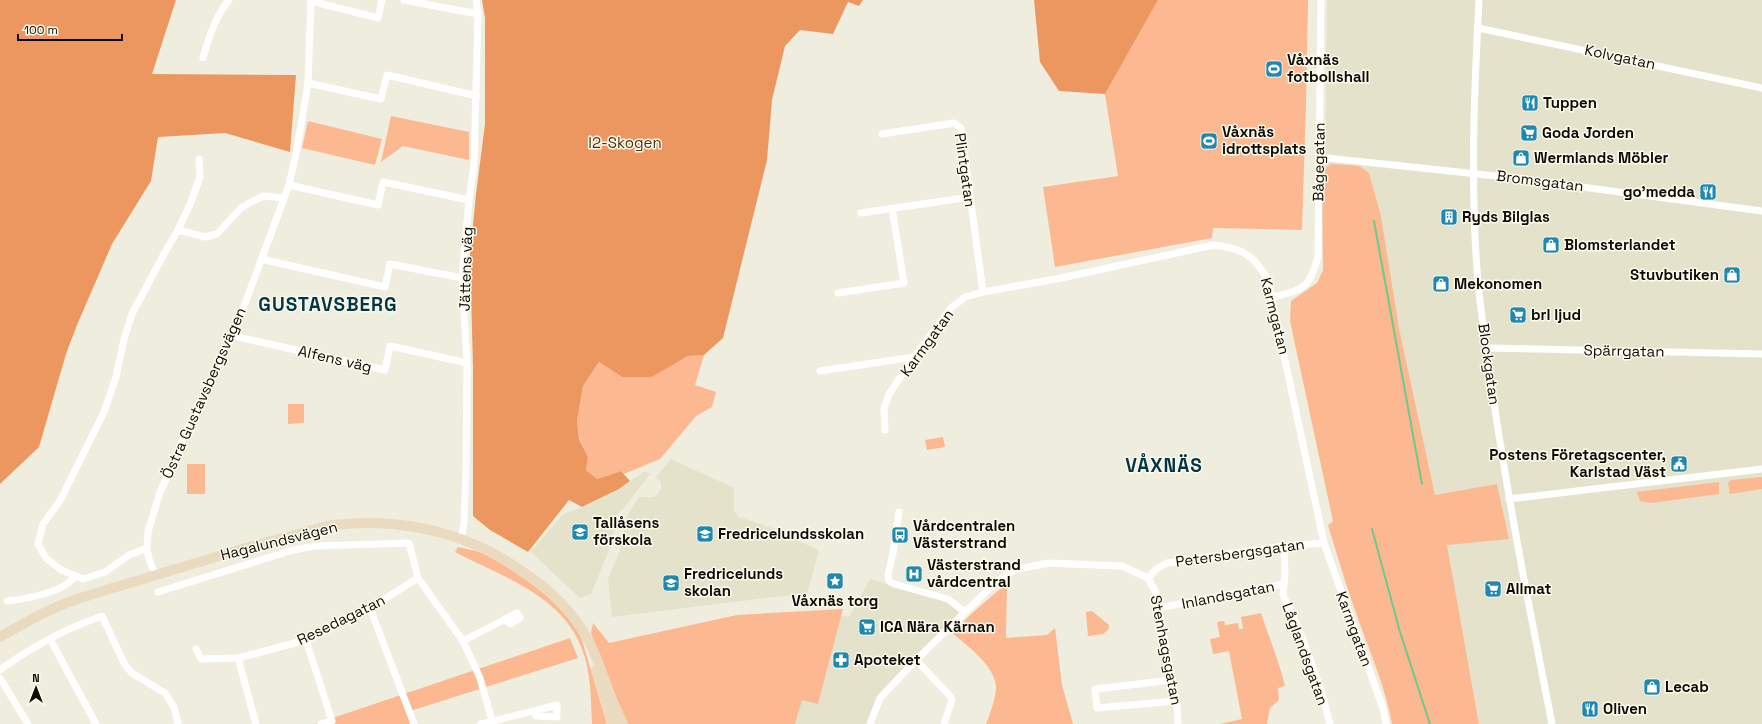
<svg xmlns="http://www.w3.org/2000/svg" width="1762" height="724" viewBox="0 0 1762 724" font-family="'Space Grotesk',sans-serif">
  <rect width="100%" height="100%" fill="#efedde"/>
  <g fill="#e4e2cb">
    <path d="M 1327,0 L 1762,0 L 1762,724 L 1479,724 L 1447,545 L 1498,484 L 1435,495 L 1399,328 L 1381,216 L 1369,173 L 1332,164 L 1325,169 Z"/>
    <path d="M 671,459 L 734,488 L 734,511 L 739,517 L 778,530 L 819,551 L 807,593 L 612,617 L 608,579 L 619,553 L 628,514 L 639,497 L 653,497 L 658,494 L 661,489 L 661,482 L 656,477 Z"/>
    <path d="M 645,471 L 650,474 L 624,508 L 618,513 L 609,550 L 591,594 L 580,598 L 531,552 L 562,515 L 589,505 L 619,489 Z"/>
    <path d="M 870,579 L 946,601 L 960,613 L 877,697 L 866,724 L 795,724 L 802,699 L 818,704 L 841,616 L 849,617 Z"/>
  </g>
  <g fill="#fcb890">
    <path d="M 1158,0 L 1308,0 L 1306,105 L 1302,230 L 1213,228 L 1212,238 L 1055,267 L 1043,187 L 1118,176 L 1105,94 Z"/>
    <path d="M 391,116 L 469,132 L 469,160 L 403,146 L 381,162 Z"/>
    <path d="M 308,121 L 382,139 L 375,165 L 302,148 Z"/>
    <path d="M 1331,164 L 1359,166 L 1369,173 L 1381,216 L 1399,328 L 1435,495 L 1497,484 L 1509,539 L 1447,545 L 1479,724 L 1392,724 C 1386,690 1372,657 1360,624 C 1348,592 1338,558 1328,525 L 1333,521 L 1290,321 L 1291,301 L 1317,283 L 1323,270 L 1322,180 L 1324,169 Z"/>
    <path d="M 704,355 L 695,385 L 716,392 L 712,407 L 696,416 L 660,459 L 624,474 L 621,471 L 597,479 L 586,470 L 588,457 L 579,437 L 577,421 L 583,386 L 599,362 L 622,377 L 652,377 L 688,356 Z"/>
    <path d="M 288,404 L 304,404 L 304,423 L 288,424 Z"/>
    <path d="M 943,437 L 945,447 L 927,450 L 925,440 Z"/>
    <rect x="187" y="464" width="18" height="30"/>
    <path d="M 1762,477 L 1762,489 L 1730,494 L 1728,483 L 1731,480 Z"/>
    <path d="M 1719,482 L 1719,494 L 1651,503 L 1640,501 L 1637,492 Z"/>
    <path d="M 458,547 C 465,549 475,550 482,553 C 516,570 566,604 582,640 L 607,724 L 592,724 C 591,700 591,672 582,649 C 563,596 501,576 455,552 Z"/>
    <path d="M 1007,583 L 1006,638 L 1047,635 L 1055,628 L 1062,685 L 1073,724 L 986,724 C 990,715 996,696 996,687 C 995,666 968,646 953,634 L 970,615 Z"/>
    <path d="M 843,609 L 818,704 L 802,700 L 795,724 L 628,724 L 610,684 L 591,633 L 593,623 L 609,643 L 737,615 Z"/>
    <path d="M 1092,611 L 1109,625 L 1109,629 L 1103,634 L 1088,636 L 1086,612 Z"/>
    <path d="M 1261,613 C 1269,638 1279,661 1285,686 L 1278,688 L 1279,700 L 1270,708 L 1267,724 L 1220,724 L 1242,719 L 1229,651 L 1213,654 L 1210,639 L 1220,637 L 1217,622 L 1224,621 L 1225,625 L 1238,623 L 1239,629 L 1243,629 L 1241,617 Z"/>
    <path d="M 570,638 L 578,658 L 407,712 L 411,724 L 315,724 Z"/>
  </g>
  <g fill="#ed9760">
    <path d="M 0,0 L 176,0 L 152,74 L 296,75 L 290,152 L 225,133 L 158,137 L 151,181 L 112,244 L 77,325 L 66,354 L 39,447 L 0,484 Z"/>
    <path d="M 482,0 L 863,0 L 859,6 L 848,2 L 833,34 L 800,30 L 785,46 L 772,100 L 767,160 L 723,338 L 704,355 L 688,356 L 652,377 L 622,377 L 599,362 L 583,386 L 577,421 L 579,439 L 588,457 L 586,470 L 597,479 L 621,471 L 630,481 L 619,489 L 582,507 L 569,500 L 528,552 L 490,530 L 473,516 L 473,367 L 470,255 L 476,194 L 485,124 L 485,18 Z"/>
    <path d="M 1034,0 L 1158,0 L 1105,94 L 1059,91 L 1040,62 Z"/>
  </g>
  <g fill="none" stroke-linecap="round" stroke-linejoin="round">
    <g stroke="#6dca8c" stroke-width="2">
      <path d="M 1374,221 L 1422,484"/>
      <path d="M 1372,529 L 1400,632 L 1430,724"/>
    </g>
    <g stroke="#fff" stroke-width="7">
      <path d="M 404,0 L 478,14"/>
      <path d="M 1479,0 C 1474,94 1470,189 1478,282 C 1482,323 1488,363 1494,403 C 1510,510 1531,617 1552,724"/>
      <path d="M 311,1 L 378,18 L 382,0"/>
      <path d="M 1478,28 L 1762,88"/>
      <path d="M 203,58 C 209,37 215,17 229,0"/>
      <path d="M 308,83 L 381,99 L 387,75 L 477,96"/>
      <path d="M 882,134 L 954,123 L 961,128 L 983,292"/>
      <path d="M 1318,157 L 1515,178 L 1762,211"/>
      <path d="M 289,185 L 378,205 L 383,182 L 469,200"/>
      <path d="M 861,213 L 970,197"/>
      <path d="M 178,230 L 205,237 L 217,234 L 241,208 L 253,201 L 264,196 L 283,198"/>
      <path d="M 261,259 L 385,287 L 390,264 L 462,278"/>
      <path d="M 838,293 L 904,283 L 892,208"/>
      <path d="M 1273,297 C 1303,289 1309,290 1318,257 L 1321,0"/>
      <path d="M 233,336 L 385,370 L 390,346 L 467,363"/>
      <path d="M 1486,348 L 1762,354"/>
      <path d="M 820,371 L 914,357"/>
      <path d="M 885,430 L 884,408 L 889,394 L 914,357 L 951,308 L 965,297 L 983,292 L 1061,278 L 1214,245 C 1242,248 1254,255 1268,280 L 1324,543 L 1383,708 L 1386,724"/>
      <path d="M 1509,499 L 1762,469"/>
      <path d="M 899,512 L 893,553 L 888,575 L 889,581 L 894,584 L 948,599 L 965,612"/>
      <path d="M 461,539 L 464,523 L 466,472 L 467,363 L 462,278 L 469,200 L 474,163 L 478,14 L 476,0"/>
      <path d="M 1284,546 L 1285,574 L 1283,595 L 1301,634 L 1322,693 L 1330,724"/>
      <path d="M 147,548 L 129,555 L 105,572 L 83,579 L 61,570 L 46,558 L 38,544 L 43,524 L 60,501 L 104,412 L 116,377 L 124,339 L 132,314 L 165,252 L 178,230 L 191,202 L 200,177 L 199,159"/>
      <path d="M 156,576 L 149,559 L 147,548 L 148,532 L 159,495 L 194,414 L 233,336 L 289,185 L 297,149 L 308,83 L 311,0"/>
      <path d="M 1148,578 L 1156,569 L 1167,563 L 1284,546 L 1324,543"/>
      <path d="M 158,592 L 293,550 L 315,546 L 409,543 L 418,578 L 463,641 L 480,678 L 493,724"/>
      <path d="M 7,601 C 26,599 65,592 75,576"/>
      <path d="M 370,608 L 414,724"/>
      <path d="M 1158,608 L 1284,584"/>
      <path d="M 50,639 L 96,724"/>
      <path d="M 306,640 L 332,721 L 321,724"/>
      <path d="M 463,641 L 517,613 L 520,618 L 510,624 L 505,619"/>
      <path d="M 196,649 L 201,659 L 238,658 L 306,640 L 370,608 L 418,578"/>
      <path d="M 238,658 L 256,724"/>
      <path d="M 916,660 L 949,695 L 952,700 L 944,724"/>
      <path d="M 0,670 C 33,646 64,629 102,616 L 125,665 L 132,673 L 165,693 L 174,707 L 178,724"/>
      <path d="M 0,678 L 28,724"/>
      <path d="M 1172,680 L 1095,689 L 1097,708 L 1175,701"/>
      <path d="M 481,724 L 557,705 L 557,717 L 536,716 L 533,711"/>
      <path d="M 870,724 L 880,698 L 916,660 L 995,583 L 1014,570 L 1048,563 L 1122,566 L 1148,578 L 1155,591 L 1177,706 L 1178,724"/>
    </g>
    <g stroke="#eadbc0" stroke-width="10">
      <path d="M 0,637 C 22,624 45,611 69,602 C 103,590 138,581 172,570 C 213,558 253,545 294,535 C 307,532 320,527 333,525 C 393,518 453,529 505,560 C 530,576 555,593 573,617 C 599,648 604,689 623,724"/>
      <path d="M 596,670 L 613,724"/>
    </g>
  </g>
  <defs>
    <g id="stadium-square" transform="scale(0.9)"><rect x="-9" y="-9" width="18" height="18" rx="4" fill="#1e88b0" stroke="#fcfbeb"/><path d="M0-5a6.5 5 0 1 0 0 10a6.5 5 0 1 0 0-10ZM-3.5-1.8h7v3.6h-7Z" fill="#fff"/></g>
    <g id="restaurant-square" transform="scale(0.9)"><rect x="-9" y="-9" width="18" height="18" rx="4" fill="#1e88b0" stroke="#fcfbeb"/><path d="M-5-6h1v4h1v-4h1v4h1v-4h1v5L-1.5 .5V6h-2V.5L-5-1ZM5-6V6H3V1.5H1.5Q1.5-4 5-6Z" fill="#fff"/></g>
    <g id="supermarket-square" transform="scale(0.9)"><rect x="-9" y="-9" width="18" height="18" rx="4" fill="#1e88b0" stroke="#fcfbeb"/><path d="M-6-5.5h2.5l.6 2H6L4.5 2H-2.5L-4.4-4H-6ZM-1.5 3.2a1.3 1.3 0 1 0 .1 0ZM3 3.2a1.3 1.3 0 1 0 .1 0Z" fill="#fff"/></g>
    <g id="shop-square" transform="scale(0.9)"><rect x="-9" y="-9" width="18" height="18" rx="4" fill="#1e88b0" stroke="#fcfbeb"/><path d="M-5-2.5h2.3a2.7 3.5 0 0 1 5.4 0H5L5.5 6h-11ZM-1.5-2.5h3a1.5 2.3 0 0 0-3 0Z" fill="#fff"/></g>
    <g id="building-square" transform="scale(0.9)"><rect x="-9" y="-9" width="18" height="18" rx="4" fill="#1e88b0" stroke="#fcfbeb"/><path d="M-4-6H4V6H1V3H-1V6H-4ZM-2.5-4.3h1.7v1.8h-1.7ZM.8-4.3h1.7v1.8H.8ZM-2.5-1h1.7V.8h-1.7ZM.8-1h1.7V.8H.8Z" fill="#fff"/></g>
    <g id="civic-square" transform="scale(0.9)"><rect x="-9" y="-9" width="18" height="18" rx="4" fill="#1e88b0" stroke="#fcfbeb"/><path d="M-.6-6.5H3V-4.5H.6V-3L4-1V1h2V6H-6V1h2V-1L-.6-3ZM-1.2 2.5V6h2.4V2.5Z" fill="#fff"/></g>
    <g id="school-square" transform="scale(0.9)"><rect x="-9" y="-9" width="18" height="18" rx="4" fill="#1e88b0" stroke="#fcfbeb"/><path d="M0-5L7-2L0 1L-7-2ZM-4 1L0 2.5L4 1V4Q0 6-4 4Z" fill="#fff"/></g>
    <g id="bus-square" transform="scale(0.9)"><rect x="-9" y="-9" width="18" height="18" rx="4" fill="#1e88b0" stroke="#fcfbeb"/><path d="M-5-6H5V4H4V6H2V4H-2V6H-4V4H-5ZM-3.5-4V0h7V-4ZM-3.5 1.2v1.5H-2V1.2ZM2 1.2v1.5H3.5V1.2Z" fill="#fff"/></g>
    <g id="hospital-square" transform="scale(0.9)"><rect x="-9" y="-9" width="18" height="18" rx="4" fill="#1e88b0" stroke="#fcfbeb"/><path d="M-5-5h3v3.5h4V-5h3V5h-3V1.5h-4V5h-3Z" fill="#fff"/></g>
    <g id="sight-square" transform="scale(0.9)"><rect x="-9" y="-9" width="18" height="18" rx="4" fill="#1e88b0" stroke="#fcfbeb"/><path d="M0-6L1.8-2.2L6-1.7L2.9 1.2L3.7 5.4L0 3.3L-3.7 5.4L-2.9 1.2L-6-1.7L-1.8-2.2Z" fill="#fff"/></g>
    <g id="pharmacy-square" transform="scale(0.9)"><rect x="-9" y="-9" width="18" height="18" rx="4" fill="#1e88b0" stroke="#fcfbeb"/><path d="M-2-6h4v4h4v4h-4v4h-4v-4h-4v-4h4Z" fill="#fff"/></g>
  </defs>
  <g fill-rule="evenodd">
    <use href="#stadium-square" x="1274" y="69"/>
    <use href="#restaurant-square" x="1530" y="103"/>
    <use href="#supermarket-square" x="1529" y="133"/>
    <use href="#stadium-square" x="1209" y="141"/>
    <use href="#shop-square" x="1521" y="158"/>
    <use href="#restaurant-square" x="1708" y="192"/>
    <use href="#building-square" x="1449" y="217"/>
    <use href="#shop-square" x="1551" y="245"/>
    <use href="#shop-square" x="1732" y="275"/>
    <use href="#shop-square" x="1441" y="284"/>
    <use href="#supermarket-square" x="1518" y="315"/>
    <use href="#civic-square" x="1679" y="464"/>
    <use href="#school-square" x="580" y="532"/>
    <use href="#school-square" x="705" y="534"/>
    <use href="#bus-square" x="900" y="535"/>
    <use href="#hospital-square" x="914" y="574"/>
    <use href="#sight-square" x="835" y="581"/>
    <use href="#school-square" x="671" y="583"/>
    <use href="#supermarket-square" x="1493" y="589"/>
    <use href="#supermarket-square" x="867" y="627"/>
    <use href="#pharmacy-square" x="841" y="660"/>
    <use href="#shop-square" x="1652" y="687"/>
    <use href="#restaurant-square" x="1590" y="709"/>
  </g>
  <g text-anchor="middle" stroke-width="3" stroke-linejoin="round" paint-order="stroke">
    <g font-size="15" fill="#0c0b07" stroke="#fcfbeb">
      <text transform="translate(1620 57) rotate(12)" y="5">Kolvgatan</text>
      <text transform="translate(1319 162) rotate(-89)" y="5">Bågegatan</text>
      <text transform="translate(965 170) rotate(82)" y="5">Plintgatan</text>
      <text transform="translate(1540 181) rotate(7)" y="5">Bromsgatan</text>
      <text transform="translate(466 269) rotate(-88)" y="5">Jättens väg</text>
      <text transform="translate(1275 316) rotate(76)" y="5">Karmgatan</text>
      <text transform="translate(927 343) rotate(-54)" y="5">Karmgatan</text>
      <text transform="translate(1624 351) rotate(1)" y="5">Spärrgatan</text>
      <text transform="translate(335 359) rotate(13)" y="5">Alfens väg</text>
      <text transform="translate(1489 364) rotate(82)" y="5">Blockgatan</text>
      <text transform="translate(204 393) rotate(-66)" y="5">Östra Gustavsbergsvägen</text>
      <text transform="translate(279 541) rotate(-14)" y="5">Hagalundsvägen</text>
      <text transform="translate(1240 553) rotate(-8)" y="5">Petersbergsgatan</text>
      <text transform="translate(1228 595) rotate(-11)" y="5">Inlandsgatan</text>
      <text transform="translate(341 620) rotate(-26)" y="5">Resedagatan</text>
      <text transform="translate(1354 629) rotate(70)" y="5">Karmgatan</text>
      <text transform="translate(1166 650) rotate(79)" y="5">Stenhagsgatan</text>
      <text transform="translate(1305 654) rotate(70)" y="5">Låglandsgatan</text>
    </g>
    <g font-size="15" font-weight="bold" fill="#0c0b07" stroke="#fcfbeb" text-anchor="start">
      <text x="1287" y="65">Våxnäs<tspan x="1287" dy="17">fotbollshall</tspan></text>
      <text x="1543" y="108">Tuppen</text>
      <text x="1222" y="137">Våxnäs<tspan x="1222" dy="17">idrottsplats</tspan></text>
      <text x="1542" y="138">Goda Jorden</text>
      <text x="1534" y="163">Wermlands Möbler</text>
      <text x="1695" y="197" text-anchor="end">go'medda</text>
      <text x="1462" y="222">Ryds Bilglas</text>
      <text x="1564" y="250">Blomsterlandet</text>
      <text x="1719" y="280" text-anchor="end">Stuvbutiken</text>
      <text x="1454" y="289">Mekonomen</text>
      <text x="1531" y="320">brl ljud</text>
      <text x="1666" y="460" text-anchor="end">Postens Företagscenter,<tspan x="1666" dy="17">Karlstad Väst</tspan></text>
      <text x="593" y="528">Tallåsens<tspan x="593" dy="17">förskola</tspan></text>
      <text x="913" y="531">Vårdcentralen<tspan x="913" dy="17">Västerstrand</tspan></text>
      <text x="718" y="539">Fredricelundsskolan</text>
      <text x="927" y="570">Västerstrand<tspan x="927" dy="17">vårdcentral</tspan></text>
      <text x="684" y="579">Fredricelunds<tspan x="684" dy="17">skolan</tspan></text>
      <text x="1506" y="594">Allmat</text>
      <text x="835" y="606" text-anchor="middle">Våxnäs torg</text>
      <text x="880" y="632">ICA Nära Kärnan</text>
      <text x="854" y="665">Apoteket</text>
      <text x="1665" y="692">Lecab</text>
      <text x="1603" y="714">Oliven</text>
    </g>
    <g font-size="15" fill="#4f2c15" stroke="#fcfbeb">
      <text x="625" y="148">I2-Skogen</text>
    </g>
    <g font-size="19" font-weight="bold" letter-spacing="1" fill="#013548" stroke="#fcfbeb">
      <text x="328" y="311">GUSTAVSBERG</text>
      <text x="1164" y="472">VÅXNÄS</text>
    </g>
  </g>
  <g transform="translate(36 688)" stroke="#fcfbeb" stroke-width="3" paint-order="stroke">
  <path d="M0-3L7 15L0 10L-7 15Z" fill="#0c0b07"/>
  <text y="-6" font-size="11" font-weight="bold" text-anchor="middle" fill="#0c0b07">N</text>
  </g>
  <path d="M18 34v6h104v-6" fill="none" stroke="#0c0b07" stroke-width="2"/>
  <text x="24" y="34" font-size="12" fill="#0c0b07" stroke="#fcfbeb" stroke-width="3" paint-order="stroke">100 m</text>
</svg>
